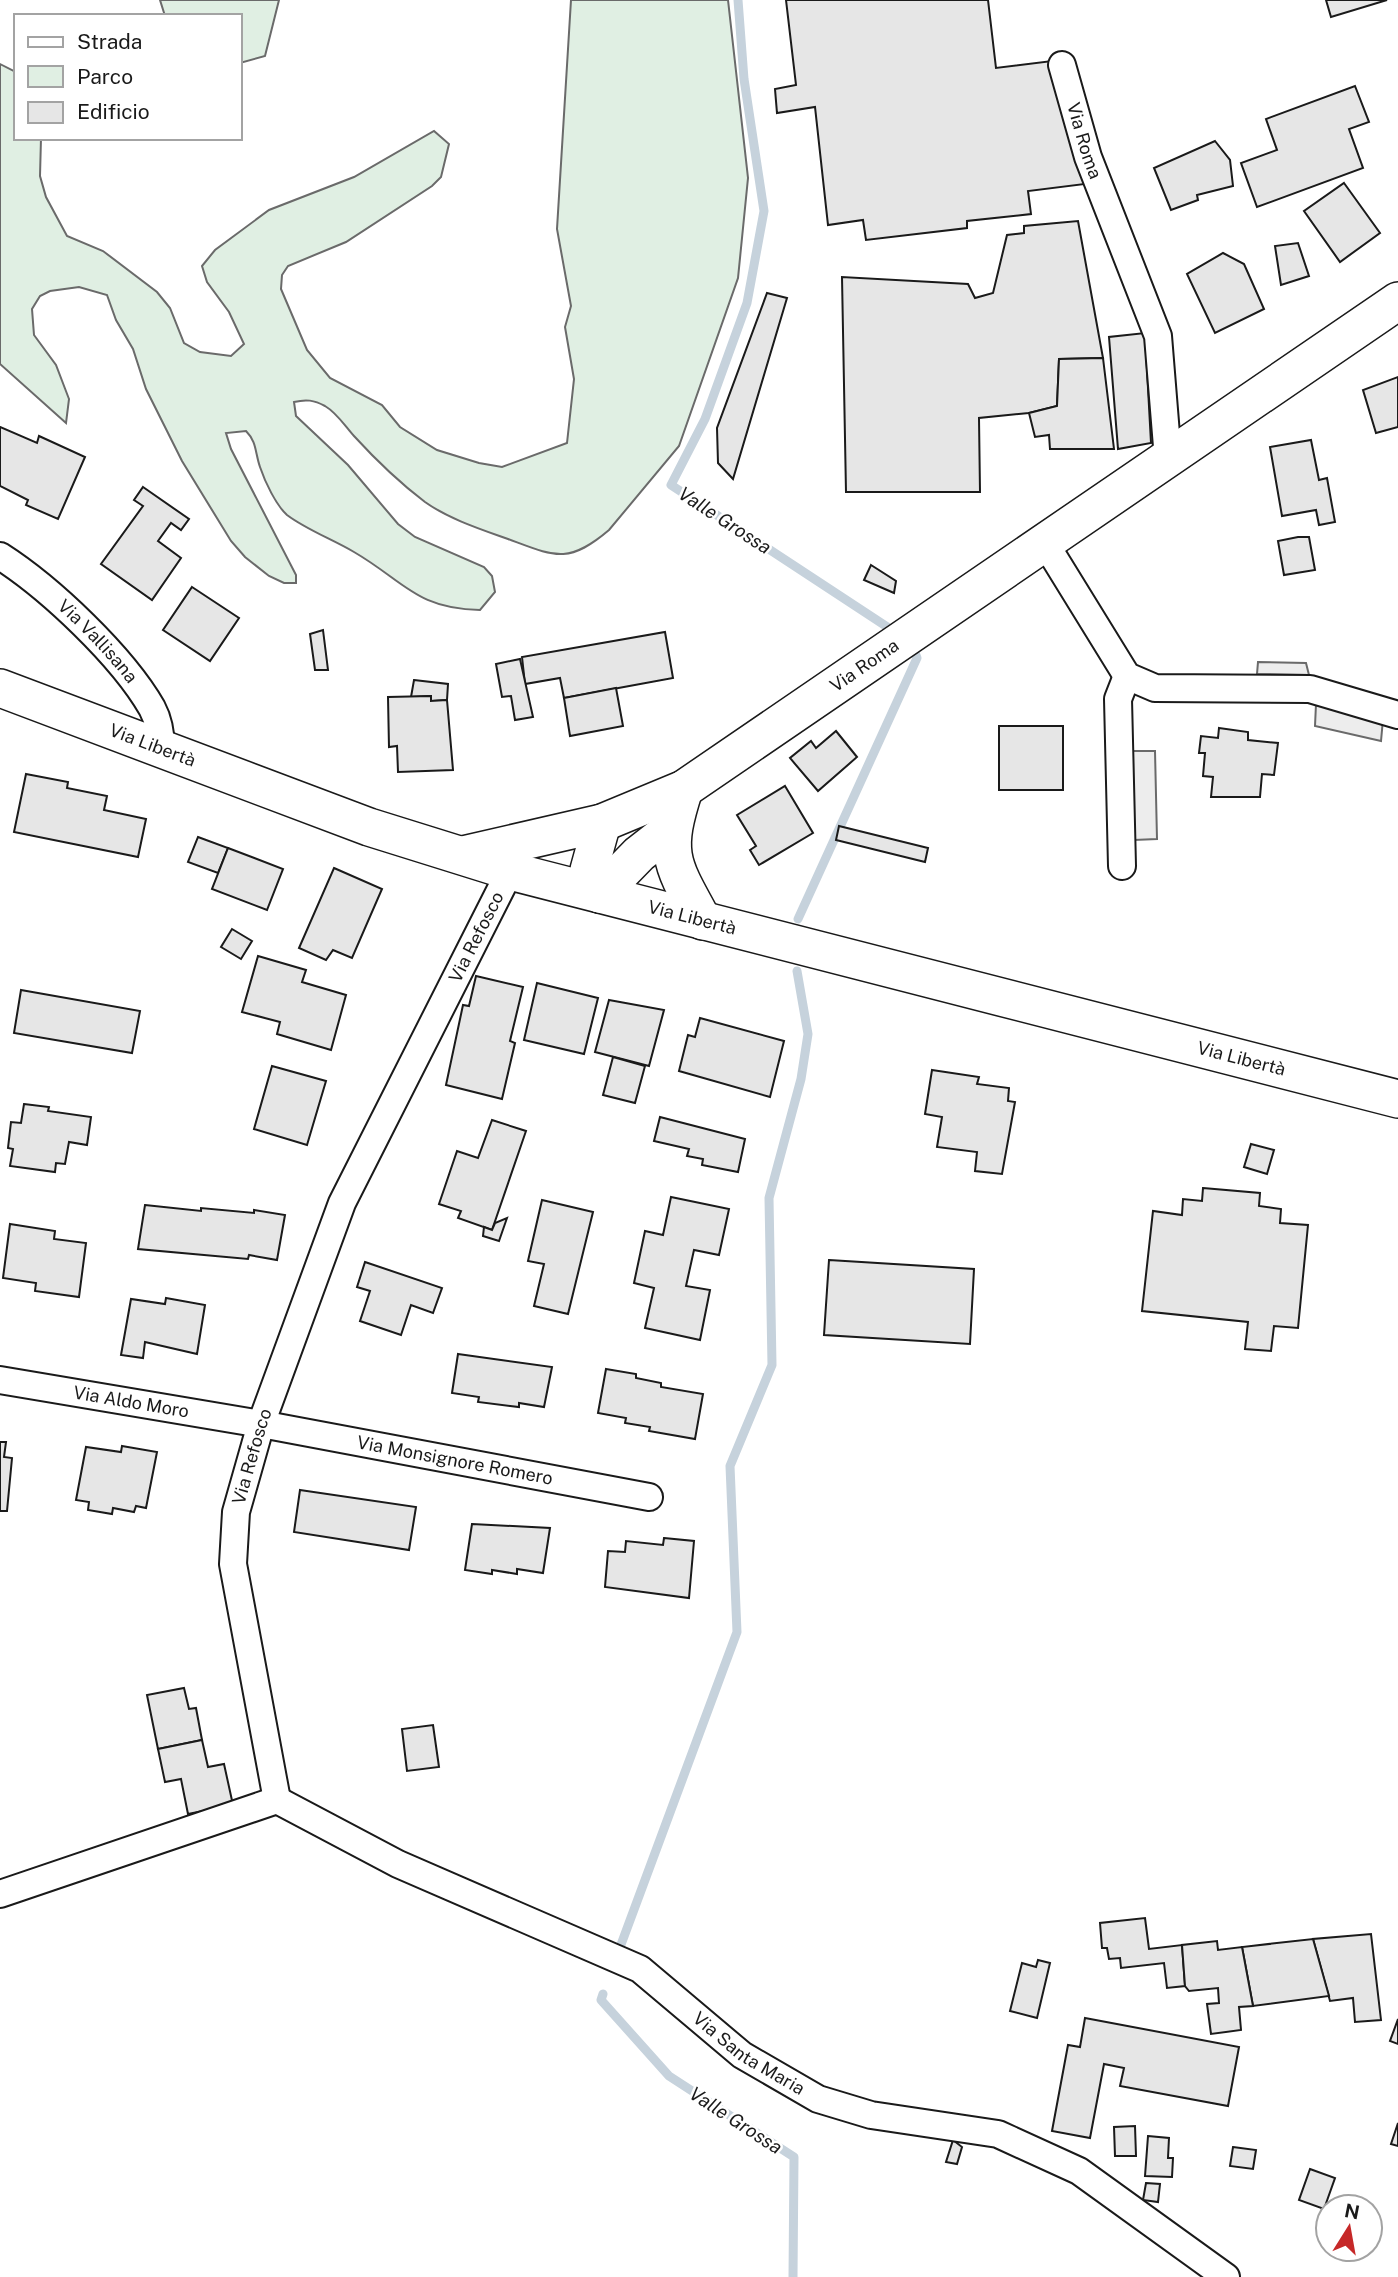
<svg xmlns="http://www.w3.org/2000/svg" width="1398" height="2277" viewBox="0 0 1398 2277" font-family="'Public Sans',sans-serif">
  <rect width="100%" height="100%" fill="#fff"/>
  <g fill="#e0efe3" stroke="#6a6a6a" stroke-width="2">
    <path d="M 160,0 L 279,0 L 265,56 L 240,63 L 240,16 L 165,16 Z"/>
    <path d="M 571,0 L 728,0 L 748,178 L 738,278 L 679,446 L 609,530 C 568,565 554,556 508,539 C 480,529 449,519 425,502 C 400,483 375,459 354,436 C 345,426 337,413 325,406 C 314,400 306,399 294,402 L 296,416 L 348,465 L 398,524 L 415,537 L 484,567 L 492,576 L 495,592 L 480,610 C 416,609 404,581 354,552 C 332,539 307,530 287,515 C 276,505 265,482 260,467 C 255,453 257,442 246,431 L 226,433 L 231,449 L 296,575 L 296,583 L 284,583 L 269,576 L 245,557 L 231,541 L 182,461 L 146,389 L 133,349 L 116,320 L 107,295 L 79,287 L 50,291 L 40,296 L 32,309 L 34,335 L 56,365 L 69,399 L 66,423 L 0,364 L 0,64 L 16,72 L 16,138 L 41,138 L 40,176 L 46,197 L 67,236 L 103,251 L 157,292 L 170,308 L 184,343 L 200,352 L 231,356 L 244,344 L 229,312 L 207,282 L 202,266 L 215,250 L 269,210 L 354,177 L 434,131 L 449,144 L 441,177 L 432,186 L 346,242 L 288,266 L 282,275 L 281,289 L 307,350 L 330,378 L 382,405 L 400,427 L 437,450 L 479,463 L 502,467 L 567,443 L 574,379 L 565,327 L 571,306 L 557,229 Z"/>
  </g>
  <g fill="#ededed" stroke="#6a6a6a" stroke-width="2">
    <path d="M 1258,662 L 1306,663 L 1309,675 L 1257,674 Z"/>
    <path d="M 1316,704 L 1383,719 L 1381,741 L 1315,726 Z"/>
    <path d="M 1132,751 L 1155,751 L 1157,839 L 1134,840 Z"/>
  </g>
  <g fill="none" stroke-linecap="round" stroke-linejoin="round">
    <g stroke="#c6d2dc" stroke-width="9">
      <path d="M 738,0 L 744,79 L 764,211 L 747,303 L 705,419 L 671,485 L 898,634"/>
      <path d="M 798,919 L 917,658 L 912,644"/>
      <path d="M 619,1950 L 737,1632 L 730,1466 L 772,1365 L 769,1198 L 801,1079 L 808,1034 L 797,971"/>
      <path d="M 603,1994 L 601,2000 L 669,2076 L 794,2157 L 793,2277"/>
    </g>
  </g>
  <g fill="#e6e6e6" stroke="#1a1a1a" stroke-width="2">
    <path d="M 786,0 L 988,0 L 996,68 L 1052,61 L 1085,184 L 1028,191 L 1031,214 L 967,221 L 967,228 L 866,240 L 863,220 L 828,225 L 815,107 L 777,113 L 775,89 L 796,85 Z"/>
    <path d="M 1326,0 L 1387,0 L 1331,17 Z"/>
    <path d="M 1355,86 L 1369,122 L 1349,129 L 1363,168 L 1257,207 L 1241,163 L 1277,150 L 1266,119 Z"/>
    <path d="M 1215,141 L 1230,160 L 1233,186 L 1197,195 L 1198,200 L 1171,210 L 1154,168 Z"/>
    <path d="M 1344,183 L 1380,233 L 1340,262 L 1304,211 Z"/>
    <path d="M 1078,221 L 1103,358 L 1059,359 L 1057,406 L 1029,413 L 979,418 L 980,492 L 846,492 L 842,277 L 968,284 L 975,298 L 993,293 L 1007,235 L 1024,233 L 1024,226 Z"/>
    <path d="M 1298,243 L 1309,276 L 1281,285 L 1275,246 Z"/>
    <path d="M 1223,253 L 1244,264 L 1264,309 L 1215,333 L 1187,274 Z"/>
    <path d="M 767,293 L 787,298 L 733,479 L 718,463 L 717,428 Z"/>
    <path d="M 1145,333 L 1151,443 L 1118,449 L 1109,337 Z"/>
    <path d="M 1103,358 L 1114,449 L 1050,449 L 1049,435 L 1035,437 L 1029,413 L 1057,406 L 1059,359 Z"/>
    <path d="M 1398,377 L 1398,427 L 1376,433 L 1363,390 Z"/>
    <path d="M 0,427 L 37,443 L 39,436 L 85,457 L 58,519 L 26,505 L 28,500 L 0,486 Z"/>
    <path d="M 1311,440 L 1319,480 L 1327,478 L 1335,522 L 1319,525 L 1316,510 L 1282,516 L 1270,447 Z"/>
    <path d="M 143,487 L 189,519 L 181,530 L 171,523 L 158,541 L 181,558 L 152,600 L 101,564 L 143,506 L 134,500 Z"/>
    <path d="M 1298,537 L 1309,537 L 1315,570 L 1284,575 L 1278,541 Z"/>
    <path d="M 871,565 L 896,581 L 894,593 L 864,580 Z"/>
    <path d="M 192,587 L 239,618 L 210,661 L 163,630 Z"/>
    <path d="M 323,630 L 328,670 L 315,670 L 310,634 Z"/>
    <path d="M 665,632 L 673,678 L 564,698 L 560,678 L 525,684 L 522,657 Z"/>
    <path d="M 520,659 L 533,717 L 515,720 L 511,696 L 502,697 L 496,664 Z"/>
    <path d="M 414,680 L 448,684 L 447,700 L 431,701 L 431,696 L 411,697 Z"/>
    <path d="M 616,688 L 623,726 L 570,736 L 564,698 Z"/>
    <path d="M 431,696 L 431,701 L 447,700 L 453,770 L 398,772 L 397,746 L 389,747 L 388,697 Z"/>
    <rect x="999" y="726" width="64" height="64"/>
    <path d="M 1219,728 L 1248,732 L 1248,740 L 1278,743 L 1274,775 L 1262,774 L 1260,797 L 1211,797 L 1213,777 L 1203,776 L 1205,753 L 1199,753 L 1201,736 L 1218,738 Z"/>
    <path d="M 836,731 L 857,757 L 818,791 L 790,758 L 811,741 L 816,748 Z"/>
    <path d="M 26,774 L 68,782 L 67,788 L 107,796 L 104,810 L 146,819 L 138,857 L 14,832 Z"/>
    <path d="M 785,786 L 813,833 L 759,865 L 750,850 L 756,846 L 737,815 Z"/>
    <path d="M 839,826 L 928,848 L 925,862 L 836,840 Z"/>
    <path d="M 198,837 L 228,848 L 218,873 L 188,862 Z"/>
    <path d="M 228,848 L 283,869 L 267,910 L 212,889 Z"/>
    <path d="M 334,868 L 382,889 L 352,958 L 333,950 L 326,960 L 299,948 Z"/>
    <path d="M 232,929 L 252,941 L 241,959 L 221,947 Z"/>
    <path d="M 258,956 L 306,970 L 302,982 L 346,995 L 331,1050 L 277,1034 L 280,1022 L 242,1012 Z"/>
    <path d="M 476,976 L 523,987 L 510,1041 L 515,1043 L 502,1099 L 446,1085 L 463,1005 L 469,1006 Z"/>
    <path d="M 537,983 L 598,998 L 584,1054 L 524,1040 Z"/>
    <path d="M 21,990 L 140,1011 L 132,1053 L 14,1033 Z"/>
    <path d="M 609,1000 L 664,1010 L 649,1066 L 595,1052 Z"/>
    <path d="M 700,1018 L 784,1041 L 770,1097 L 679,1071 L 688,1035 L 695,1037 Z"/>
    <path d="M 613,1057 L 645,1066 L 635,1103 L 603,1095 Z"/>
    <path d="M 272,1066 L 326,1081 L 307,1145 L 254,1129 Z"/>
    <path d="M 932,1070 L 979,1077 L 977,1084 L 1009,1088 L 1008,1101 L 1015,1102 L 1002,1174 L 975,1171 L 977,1152 L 937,1147 L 942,1117 L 925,1114 Z"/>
    <path d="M 24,1104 L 49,1107 L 48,1111 L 91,1117 L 87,1145 L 69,1142 L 65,1164 L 56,1163 L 55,1172 L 10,1166 L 13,1149 L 8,1148 L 11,1122 L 21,1123 Z"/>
    <path d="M 660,1117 L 745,1139 L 738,1172 L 702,1165 L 703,1159 L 687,1156 L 689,1149 L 654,1141 Z"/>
    <path d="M 492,1120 L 526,1131 L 492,1230 L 458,1218 L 461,1211 L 439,1204 L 457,1151 L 478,1158 Z"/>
    <path d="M 1251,1144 L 1274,1150 L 1267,1174 L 1244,1167 Z"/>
    <path d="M 1203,1188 L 1260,1193 L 1259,1206 L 1281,1209 L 1280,1223 L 1308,1225 L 1298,1328 L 1274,1326 L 1271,1351 L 1245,1349 L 1248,1322 L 1142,1311 L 1153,1211 L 1182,1215 L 1183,1199 L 1202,1201 Z"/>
    <path d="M 671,1197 L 729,1209 L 719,1255 L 694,1250 L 686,1286 L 710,1290 L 700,1340 L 645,1328 L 654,1288 L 634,1283 L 645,1231 L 663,1235 Z"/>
    <path d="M 542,1200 L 593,1212 L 568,1314 L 534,1306 L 544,1264 L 528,1261 Z"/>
    <path d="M 145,1205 L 201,1211 L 201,1208 L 254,1213 L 254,1210 L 285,1215 L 277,1260 L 249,1255 L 248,1259 L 138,1249 Z"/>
    <path d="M 507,1218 L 499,1241 L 483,1236 L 484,1227 L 492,1230 L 495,1223 Z"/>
    <path d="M 10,1224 L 55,1231 L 54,1239 L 86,1243 L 79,1297 L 35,1291 L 36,1283 L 3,1278 Z"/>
    <path d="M 829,1260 L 974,1269 L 970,1344 L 824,1335 Z"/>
    <path d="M 365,1262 L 442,1288 L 433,1313 L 411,1305 L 401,1335 L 360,1321 L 370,1291 L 357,1287 Z"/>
    <path d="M 166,1298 L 205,1305 L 197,1354 L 145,1342 L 143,1358 L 121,1355 L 131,1299 L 165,1304 Z"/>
    <path d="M 458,1354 L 552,1367 L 544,1407 L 519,1403 L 519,1407 L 478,1402 L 479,1397 L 452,1393 Z"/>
    <path d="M 606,1369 L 636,1374 L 636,1378 L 661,1383 L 661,1387 L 703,1394 L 695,1439 L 649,1431 L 650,1427 L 625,1423 L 626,1418 L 598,1413 Z"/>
    <path d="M 0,1442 L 6,1442 L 4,1457 L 12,1458 L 7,1511 L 0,1511 Z"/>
    <path d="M 122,1446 L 157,1452 L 146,1508 L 136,1506 L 134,1512 L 113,1508 L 112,1514 L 88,1510 L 89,1502 L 76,1500 L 86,1447 L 121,1452 Z"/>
    <path d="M 300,1490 L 416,1507 L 409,1550 L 294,1532 Z"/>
    <path d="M 472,1524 L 550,1528 L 543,1573 L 517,1569 L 517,1574 L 492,1570 L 492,1574 L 465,1570 Z"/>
    <path d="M 664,1538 L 694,1541 L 689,1598 L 605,1587 L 608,1551 L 625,1552 L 626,1541 L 663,1545 Z"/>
    <path d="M 184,1688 L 189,1709 L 196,1708 L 202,1740 L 158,1749 L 147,1695 Z"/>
    <path d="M 433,1725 L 439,1767 L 407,1771 L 402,1729 Z"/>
    <path d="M 202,1740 L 208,1767 L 224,1764 L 233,1805 L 188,1814 L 181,1779 L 165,1782 L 158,1749 Z"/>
    <path d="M 1145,1918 L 1149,1949 L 1182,1945 L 1185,1986 L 1167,1988 L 1164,1963 L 1121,1968 L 1120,1958 L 1109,1959 L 1107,1948 L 1102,1948 L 1100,1923 Z"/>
    <path d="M 1371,1934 L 1381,2020 L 1355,2022 L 1353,1998 L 1330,2001 L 1313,1939 Z"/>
    <path d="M 1313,1939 L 1329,1996 L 1253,2006 L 1242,1947 Z"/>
    <path d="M 1217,1941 L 1218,1950 L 1242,1947 L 1253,2006 L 1239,2007 L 1241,2030 L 1211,2034 L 1207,2004 L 1219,2003 L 1218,1988 L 1189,1991 L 1185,1986 L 1182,1945 Z"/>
    <path d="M 1038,1960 L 1050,1963 L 1037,2018 L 1010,2011 L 1022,1963 L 1036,1967 Z"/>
    <path d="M 1085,2018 L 1239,2047 L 1228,2106 L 1120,2086 L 1124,2068 L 1104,2064 L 1090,2138 L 1052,2131 L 1068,2045 L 1080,2047 Z"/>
    <path d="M 1398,2019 L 1398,2044 L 1390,2041 Z"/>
    <path d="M 1398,2123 L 1398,2146 L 1391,2144 Z"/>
    <path d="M 1135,2126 L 1136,2156 L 1115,2156 L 1114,2127 Z"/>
    <path d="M 1148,2136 L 1169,2138 L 1168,2158 L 1173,2158 L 1172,2177 L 1145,2176 Z"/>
    <path d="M 953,2140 L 962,2147 L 957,2164 L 946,2162 Z"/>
    <path d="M 1233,2147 L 1256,2150 L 1253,2169 L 1230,2166 Z"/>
    <path d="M 1310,2169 L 1335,2178 L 1324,2209 L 1299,2200 Z"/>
    <path d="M 1146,2183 L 1160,2184 L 1158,2202 L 1143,2200 Z"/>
  </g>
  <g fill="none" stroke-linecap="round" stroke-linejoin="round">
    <g stroke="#1a1a1a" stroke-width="30">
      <g id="street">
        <path id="s1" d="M 1062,65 L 1088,157 L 1158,336 L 1168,459"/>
        <path d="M 1045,543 L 1127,676 L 1155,688 L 1310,689 L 1398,715"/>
        <path id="s2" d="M 0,556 C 50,588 122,656 152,708 C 159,721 161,735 161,749"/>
        <path d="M 1122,866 L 1118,699 L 1127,676"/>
        <path id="s3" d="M 0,1380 L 261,1424 L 649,1497"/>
        <path id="s4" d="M 277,1800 L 398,1864 L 640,1969 L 742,2055 L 818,2099 L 871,2115 L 998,2134 L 1079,2171 L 1226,2277"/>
        <path id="s5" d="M 277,1800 L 233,1564 L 236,1512 L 261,1424 L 342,1203 L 510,871"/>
        <path d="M 0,1894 L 277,1800"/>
      </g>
    </g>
    <g stroke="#1a1a1a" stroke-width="40">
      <g id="secondary">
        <path id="s6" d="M 0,688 L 369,827 L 510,871 L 1398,1099"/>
        <path d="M 684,789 C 663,854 671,863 703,921"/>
        <path id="s7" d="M 463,855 L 602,823 L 684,789 L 1398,301"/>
        <path d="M 600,894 L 639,854 L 671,829"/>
        <path d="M 600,894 L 589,870 L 602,823"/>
      </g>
    </g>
    <use href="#street" stroke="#fff" stroke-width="26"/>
    <use href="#secondary" stroke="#fff" stroke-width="37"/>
  </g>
  <g text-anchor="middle" stroke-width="5" stroke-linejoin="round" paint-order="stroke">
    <g font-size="18" fill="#1a1a1a" stroke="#fff">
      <text dy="6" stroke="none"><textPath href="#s1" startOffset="79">Via Roma</textPath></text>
      <text dy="6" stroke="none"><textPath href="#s2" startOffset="130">Via Vallisana</textPath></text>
      <text dy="6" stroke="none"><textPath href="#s7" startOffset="450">Via Roma</textPath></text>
      <text dy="6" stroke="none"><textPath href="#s6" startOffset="163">Via Libertà</textPath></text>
      <text dy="6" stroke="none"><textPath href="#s6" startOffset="730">Via Libertà</textPath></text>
      <text dy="6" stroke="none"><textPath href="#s5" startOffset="917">Via Refosco</textPath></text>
      <text dy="6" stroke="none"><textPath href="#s6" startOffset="1297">Via Libertà</textPath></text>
      <text dy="6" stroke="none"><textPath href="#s3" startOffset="133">Via Aldo Moro</textPath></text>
      <text dy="6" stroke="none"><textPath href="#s5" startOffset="350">Via Refosco</textPath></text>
      <text dy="6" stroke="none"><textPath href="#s3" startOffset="462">Via Monsignore Romero</textPath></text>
      <text dy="6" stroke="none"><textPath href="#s4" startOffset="539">Via Santa Maria</textPath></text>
    </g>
    <g font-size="19" font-style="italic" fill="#1a1a1a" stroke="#fff">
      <text transform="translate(725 520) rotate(33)" y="7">Valle Grossa</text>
      <text transform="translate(736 2120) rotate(33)" y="7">Valle Grossa</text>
    </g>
  </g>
  <rect x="14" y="14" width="228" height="126" fill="#ffffff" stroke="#a3a3a3" stroke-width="2"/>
  <rect x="28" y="37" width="35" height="10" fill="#ffffff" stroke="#a3a3a3" stroke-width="2"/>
  <text x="77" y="49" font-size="21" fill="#1a1a1a">Strada</text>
  <rect x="28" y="66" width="35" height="21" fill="#e0efe3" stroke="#a3a3a3" stroke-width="2"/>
  <text x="77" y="84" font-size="21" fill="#1a1a1a">Parco</text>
  <rect x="28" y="102" width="35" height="21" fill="#e6e6e6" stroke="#a3a3a3" stroke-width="2"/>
  <text x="77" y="119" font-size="21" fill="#1a1a1a">Edificio</text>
  <g transform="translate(1349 2228) rotate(11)"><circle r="33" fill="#ffffff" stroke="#a3a3a3" stroke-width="2"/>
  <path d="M0-5L12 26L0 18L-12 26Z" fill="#c62828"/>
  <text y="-10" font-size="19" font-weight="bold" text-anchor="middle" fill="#1a1a1a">N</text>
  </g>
</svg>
